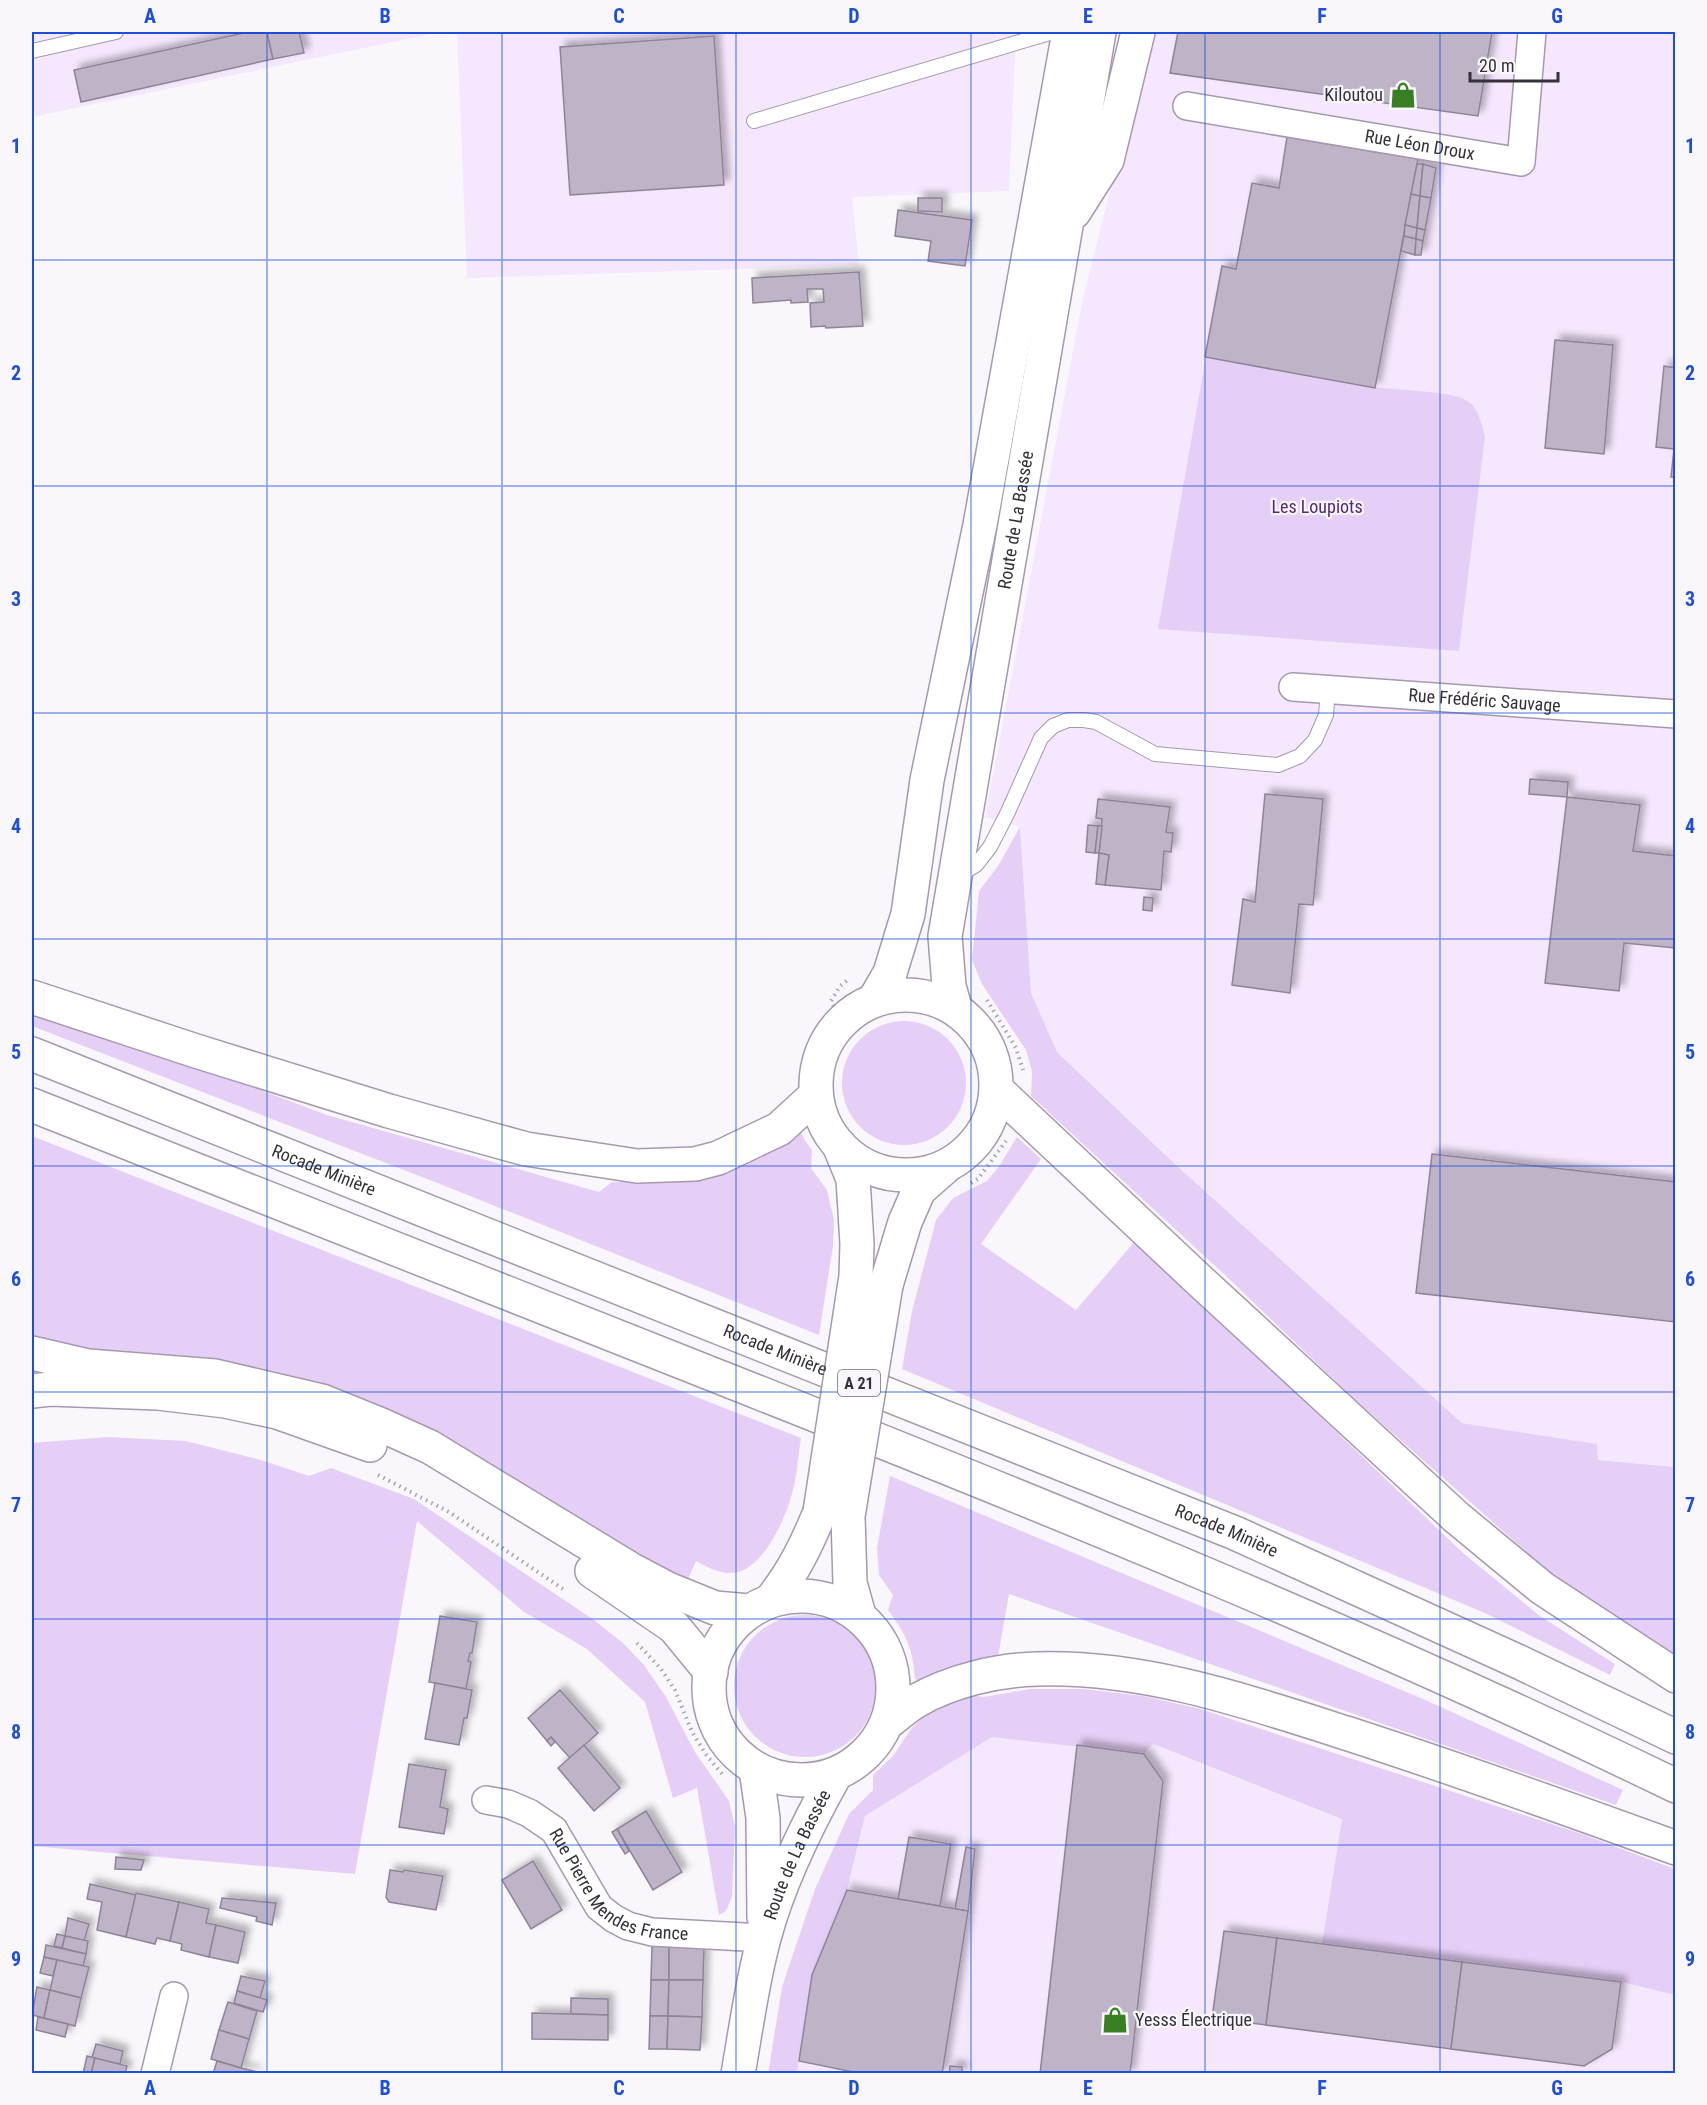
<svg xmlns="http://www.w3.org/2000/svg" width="1707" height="2105" viewBox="0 0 1707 2105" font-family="'Roboto Condensed',sans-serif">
  <defs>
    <filter id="shadow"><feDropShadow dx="5.5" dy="-5.5" stdDeviation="3" flood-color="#0004"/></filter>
  </defs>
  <rect width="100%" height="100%" fill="#faf7fc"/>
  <g fill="#f5e7fe">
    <path d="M 32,32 L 441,32 L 32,117 Z"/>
    <path d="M 457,32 L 1016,32 L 1009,191 L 852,197 L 859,265 L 467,278 Z"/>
    <path d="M 1150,32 L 1675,32 L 1675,1467 L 1597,1460 L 1596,1444 L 1462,1423 L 1177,1166 L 1057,1052 L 1031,993 L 1020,827 L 985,817 L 1083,298 Z"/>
    <path d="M 992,1737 L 1077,1745 L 1152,1744 L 1342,1819 L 1323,1943 L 1621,1982 L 1675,1995 L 1675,2073 L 797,2074 L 812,1975 L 847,1890 L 865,1816 Z"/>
  </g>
  <g fill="#e6cff7">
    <path d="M 1287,137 L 1418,159 L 1375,387 C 1396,391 1454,390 1469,402 C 1479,410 1482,425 1485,436 L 1459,651 L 1158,629 L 1222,266 L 1237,269 L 1252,183 L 1279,188 Z"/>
    <path d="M 1020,827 L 1031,993 L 1057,1052 L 1177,1166 L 1462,1423 L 1597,1444 L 1598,1460 L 1675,1467 L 1675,1663 L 1663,1656 L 1549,1572 L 1352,1397 L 1227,1277 L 1031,1096 L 1032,1071 L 1026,1050 L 982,984 L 972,960 L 979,891 L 998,866 Z"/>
    <path d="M 32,1009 L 115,1036 L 327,1115 L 599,1192 L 612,1182 L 664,1181 L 797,1123 L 804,1139 L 812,1150 L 811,1168 L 827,1190 L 834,1220 L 833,1246 L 819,1335 L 440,1184 L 32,1026 Z"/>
    <circle cx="904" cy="1083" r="62"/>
    <path d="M 32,1136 L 801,1438 C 798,1457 797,1478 791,1497 C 784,1522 761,1573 731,1573 C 718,1573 707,1567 696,1561 L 686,1584 L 470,1463 L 32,1342 Z"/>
    <path d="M 1017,1137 L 1041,1159 L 981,1244 L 1076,1310 L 1136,1240 L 1463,1553 L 1540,1616 L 1615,1664 L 1610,1675 L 1485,1613 L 902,1369 L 912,1311 L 936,1220 L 953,1198 L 987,1181 L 1000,1165 Z"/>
    <path d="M 108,1437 L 186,1441 L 261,1460 L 309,1476 L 331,1468 L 414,1499 L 594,1620 L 623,1643 L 644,1665 L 666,1697 L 695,1752 L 729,1801 L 735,1827 L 732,1896 L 726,1911 L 719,1915 L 697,1788 L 673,1798 L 645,1702 L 587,1649 L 524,1612 L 417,1521 L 355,1874 L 32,1846 L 32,1443 Z"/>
    <path d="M 890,1476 L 1423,1699 L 1623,1790 L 1616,1805 L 1009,1594 L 998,1657 L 946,1669 L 923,1682 L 915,1679 C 913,1649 906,1634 888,1610 L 893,1595 L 879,1575 L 877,1548 Z"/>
    <circle cx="805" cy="1686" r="71"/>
    <path d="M 1030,1689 L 1083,1689 L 1144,1696 L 1200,1709 L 1582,1834 L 1675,1869 L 1675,1995 L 1621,1982 L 1322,1944 L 1342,1819 L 1153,1744 L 1144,1754 L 992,1737 L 865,1816 L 847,1890 L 812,1975 L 797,2073 L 768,2074 L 782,1987 L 815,1889 L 849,1814 L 873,1790 L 873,1775 L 892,1757 L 911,1729 L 936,1704 L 963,1693 L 983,1697 Z"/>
  </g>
  <g fill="#bfb3c8" stroke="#8f8497" stroke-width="1.5" filter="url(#shadow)">
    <path d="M 248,32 L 267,32 L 273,59 L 81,102 L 74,70 Z"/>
    <path d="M 267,32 L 299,32 L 304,53 L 273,59 Z"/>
    <path d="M 1178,32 L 1492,32 L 1478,116 L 1170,73 Z"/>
    <path d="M 714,36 L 724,185 L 570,195 L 560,47 Z"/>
    <path d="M 1287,137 L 1418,159 L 1375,388 L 1205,357 L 1222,266 L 1236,269 L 1252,183 L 1279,188 Z"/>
    <path d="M 1417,164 L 1423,164 L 1420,196 L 1411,194 Z"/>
    <path d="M 1423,164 L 1436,168 L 1431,198 L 1420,196 Z"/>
    <path d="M 1411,194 L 1420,196 L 1417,228 L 1405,225 Z"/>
    <path d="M 1420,196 L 1431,198 L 1425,230 L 1417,228 Z"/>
    <path d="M 918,198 L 942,198 L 942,212 L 918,211 Z"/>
    <path d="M 898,210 L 972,220 L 965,266 L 928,261 L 931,241 L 895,236 Z"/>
    <path d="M 1405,225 L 1417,228 L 1416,239 L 1404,236 Z"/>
    <path d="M 1417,228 L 1425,230 L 1423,241 L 1416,239 Z"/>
    <path d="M 1404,236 L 1416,239 L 1415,255 L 1401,251 Z"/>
    <path d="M 1416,239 L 1423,241 L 1421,255 L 1415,255 Z"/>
    <path d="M 859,272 L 863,326 L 826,328 L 825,326 L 811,327 L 810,303 L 824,302 L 823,289 L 807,289 L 808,302 L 791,303 L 791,300 L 753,303 L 752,278 Z"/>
    <path d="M 1555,340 L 1613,345 L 1604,454 L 1545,448 Z"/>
    <path d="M 1664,366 L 1676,368 L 1676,477 L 1671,477 L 1674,449 L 1656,447 Z"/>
    <path d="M 1530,779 L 1568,782 L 1567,797 L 1529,794 Z"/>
    <path d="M 1265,794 L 1323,799 L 1313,905 L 1299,904 L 1290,993 L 1232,985 L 1243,899 L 1255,902 Z"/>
    <path d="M 1567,797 L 1640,805 L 1633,851 L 1676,856 L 1676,948 L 1624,943 L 1619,991 L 1545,983 Z"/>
    <path d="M 1098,799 L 1170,807 L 1166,832 L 1173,833 L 1171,852 L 1164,851 L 1161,890 L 1105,885 L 1109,855 L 1099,853 L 1102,819 L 1096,818 Z"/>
    <path d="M 1088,825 L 1098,826 L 1095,853 L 1086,852 Z"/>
    <path d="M 1098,826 L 1102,826 L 1099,853 L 1095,853 Z"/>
    <path d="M 1099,853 L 1109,855 L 1105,885 L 1096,884 Z"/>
    <path d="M 1144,897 L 1153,898 L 1152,911 L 1143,910 Z"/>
    <path d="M 1432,1154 L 1676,1182 L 1676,1322 L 1416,1293 Z"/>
    <path d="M 440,1616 L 477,1622 L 472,1653 L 470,1653 L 468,1661 L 471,1662 L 466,1689 L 429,1682 Z"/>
    <path d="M 435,1683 L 472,1690 L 467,1718 L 464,1718 L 459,1745 L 425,1739 Z"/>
    <path d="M 560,1690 L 598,1733 L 570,1758 L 551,1737 L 547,1741 L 528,1718 Z"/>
    <path d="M 551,1737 L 555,1742 L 551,1746 L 547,1741 Z"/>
    <path d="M 584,1745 L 620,1788 L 594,1811 L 558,1768 Z"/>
    <path d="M 1077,1745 L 1144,1754 L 1163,1781 L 1130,2074 L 1040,2074 Z"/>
    <path d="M 409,1764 L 446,1770 L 440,1807 L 448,1809 L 444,1834 L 399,1827 Z"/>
    <path d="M 646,1811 L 682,1872 L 653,1890 L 617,1829 Z"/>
    <path d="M 617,1829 L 629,1851 L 625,1854 L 612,1832 Z"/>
    <path d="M 909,1837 L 951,1844 L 940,1906 L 898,1899 Z"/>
    <path d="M 966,1847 L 975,1849 L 968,1911 L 955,1909 Z"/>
    <path d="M 116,1857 L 144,1860 L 141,1870 L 115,1869 Z"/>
    <path d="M 533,1861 L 562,1910 L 531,1929 L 502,1880 Z"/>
    <path d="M 390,1870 L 403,1872 L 404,1870 L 443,1876 L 436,1910 L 389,1902 L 386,1897 Z"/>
    <path d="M 90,1884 L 136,1895 L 126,1937 L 97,1930 L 102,1902 L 87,1899 Z"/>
    <path d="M 847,1890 L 968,1911 L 942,2074 L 863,2074 L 799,2061 L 812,1975 Z"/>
    <path d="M 136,1893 L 179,1902 L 170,1941 L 157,1938 L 155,1944 L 126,1937 Z"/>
    <path d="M 222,1898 L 276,1903 L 272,1925 L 256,1921 L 257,1917 L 220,1908 Z"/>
    <path d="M 179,1902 L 209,1909 L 206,1923 L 216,1925 L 209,1957 L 181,1950 L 182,1944 L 170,1941 Z"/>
    <path d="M 68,1918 L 89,1924 L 84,1941 L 65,1936 Z"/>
    <path d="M 216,1925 L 245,1932 L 238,1963 L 209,1957 Z"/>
    <path d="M 1224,1931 L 1277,1938 L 1266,2025 L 1212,2018 Z"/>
    <path d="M 57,1934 L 65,1936 L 62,1948 L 54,1946 Z"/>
    <path d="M 65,1936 L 88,1941 L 86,1954 L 62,1948 Z"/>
    <path d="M 1277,1938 L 1462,1962 L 1451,2049 L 1266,2025 Z"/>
    <path d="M 46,1945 L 86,1954 L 83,1966 L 44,1957 Z"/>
    <path d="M 652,1946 L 669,1946 L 669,1980 L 651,1980 Z"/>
    <path d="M 669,1946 L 704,1947 L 703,1980 L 669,1980 Z"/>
    <path d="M 44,1957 L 57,1960 L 53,1976 L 40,1973 Z"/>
    <path d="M 57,1960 L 89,1967 L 81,1998 L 50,1990 Z"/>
    <path d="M 1462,1962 L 1621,1982 L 1612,2049 L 1584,2066 L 1451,2049 Z"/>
    <path d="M 241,1976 L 265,1981 L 260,1998 L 237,1991 Z"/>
    <path d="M 651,1980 L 669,1980 L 668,2016 L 650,2016 Z"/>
    <path d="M 669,1980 L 703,1980 L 702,2017 L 668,2016 Z"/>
    <path d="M 37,1987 L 50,1990 L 44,2018 L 32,2015 Z"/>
    <path d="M 50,1990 L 81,1998 L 75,2026 L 44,2018 Z"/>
    <path d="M 237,1991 L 267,2000 L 263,2012 L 234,2003 Z"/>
    <path d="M 571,1998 L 608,1999 L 608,2015 L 571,2014 Z"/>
    <path d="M 228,2002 L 257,2011 L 249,2039 L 219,2030 Z"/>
    <path d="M 532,2013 L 608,2015 L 608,2040 L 532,2039 Z"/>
    <path d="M 650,2016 L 668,2016 L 667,2049 L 649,2049 Z"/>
    <path d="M 668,2016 L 702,2017 L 700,2050 L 667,2049 Z"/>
    <path d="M 38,2017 L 68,2024 L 65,2037 L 36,2030 Z"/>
    <path d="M 219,2030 L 249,2039 L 241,2068 L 211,2059 Z"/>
    <path d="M 96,2044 L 123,2051 L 120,2064 L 92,2058 Z"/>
    <path d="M 87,2056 L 95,2058 L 91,2074 L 83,2074 Z"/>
    <path d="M 95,2058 L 127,2066 L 125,2074 L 91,2074 Z"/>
    <path d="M 217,2061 L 241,2068 L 258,2072 L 213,2074 Z"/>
    <path d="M 950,2066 L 962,2067 L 962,2074 L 949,2074 Z"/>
  </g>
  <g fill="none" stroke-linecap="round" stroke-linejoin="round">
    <g stroke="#a599ae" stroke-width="16">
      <g id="service">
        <path d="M 32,51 L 116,32"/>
        <path d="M 754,121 L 1053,32"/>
        <path d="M 959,875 L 976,865 L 990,847 L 1007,814 L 1041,738 L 1053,726 L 1068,720 L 1084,720 L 1096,722 L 1155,754 L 1278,765 L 1300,756 L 1315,740 L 1326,715 L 1328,689"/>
      </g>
    </g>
    <g stroke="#a599ae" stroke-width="30">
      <g id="minor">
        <path id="s1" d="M 1187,106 L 1521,162 L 1532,32"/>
        <path id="s2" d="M 1293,687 L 1676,714"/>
        <path id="s3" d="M 486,1800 L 508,1804 L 529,1813 L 554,1830 L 599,1907 L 613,1918 L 628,1926 L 652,1932 L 764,1938"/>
        <path d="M 155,2074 L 174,1996"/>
      </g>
    </g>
    <g stroke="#a599ae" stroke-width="36">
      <g id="secondary">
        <path d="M 1074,212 L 1107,160 L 1138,32"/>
        <circle cx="906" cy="1085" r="90"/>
        <path d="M 875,999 L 890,973 L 908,914 L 927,780 L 980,525 L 1069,32"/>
        <path id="s4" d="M 955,1008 L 949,986 L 945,936 L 1099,32"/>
        <path d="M 839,1145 L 853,1179 L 857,1244 L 856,1276"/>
        <path d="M 886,1285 L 905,1222 L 919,1190 L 944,1168"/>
        <path d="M 32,1353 L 88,1366 L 215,1376 L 322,1401 L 379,1424 L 430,1447 L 632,1570 L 668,1589 L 715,1608 L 749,1611"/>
        <path d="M 32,1391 L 50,1389 L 158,1393 L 225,1401 L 277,1412 L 370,1445"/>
        <path d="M 848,1516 L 850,1583 L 859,1615"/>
        <path d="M 592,1571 L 674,1627 L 711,1672"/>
        <circle cx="801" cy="1688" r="92"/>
        <path d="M 771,1600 C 793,1573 807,1544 820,1512"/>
        <path d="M 756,1769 L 763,1818 L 764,1917"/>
        <path id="s5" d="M 738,2074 C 746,2029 752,1982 764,1938 C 779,1882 807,1825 835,1775"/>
      </g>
    </g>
    <g stroke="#a599ae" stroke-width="36">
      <g id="motorway">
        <path d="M 32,997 L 196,1051 L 389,1111 L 526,1149 L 637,1166 L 695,1164 L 718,1158 L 779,1129 L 816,1095"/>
        <path id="s6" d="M 32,1054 L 1235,1533 L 1517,1661 L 1676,1737"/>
        <path d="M 997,1090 L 1199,1280 L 1456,1517 L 1542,1588 L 1676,1676"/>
        <path d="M 32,1105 C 262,1196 492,1287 722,1378 C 1043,1505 1365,1635 1676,1786"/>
        <path d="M 887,1723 C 896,1716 906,1707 916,1701 C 951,1681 997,1670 1037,1669 C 1144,1666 1246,1701 1346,1733 C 1457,1769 1566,1808 1676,1848"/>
      </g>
    </g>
    <g stroke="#a7a3a9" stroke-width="4" stroke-dasharray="1.5 4.5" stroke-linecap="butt">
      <path d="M 987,1000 L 1016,1048 L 1023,1070"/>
      <path d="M 842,1022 L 831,1001 L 840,986 L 849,979"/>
      <path d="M 971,1183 L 978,1179 L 1006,1141"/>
      <path d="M 378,1475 L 449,1512 L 566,1591"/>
      <path d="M 637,1643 L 661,1669 L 675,1690 L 692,1732 L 707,1756 L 724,1776"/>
    </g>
    <use href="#service" stroke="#fff" stroke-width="14"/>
    <use href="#minor" stroke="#fff" stroke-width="27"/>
    <use href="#secondary" stroke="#fff" stroke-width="33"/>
    <use href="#motorway" stroke="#fff" stroke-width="33"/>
    <g stroke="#a599ae" stroke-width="36" stroke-linecap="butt">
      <g id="secondary-bridge">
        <path d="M 820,1512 L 856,1276"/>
        <path d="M 848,1516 L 886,1285"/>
      </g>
    </g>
    <use href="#secondary-bridge" stroke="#fff" stroke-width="33"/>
  </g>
  <path fill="none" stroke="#1d4ed8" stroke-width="1.5" stroke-opacity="0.55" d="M 267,32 L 267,2074M 502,32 L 502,2074M 736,32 L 736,2074M 971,32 L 971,2074M 1205,32 L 1205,2074M 1440,32 L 1440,2074M 32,260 L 1676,260M 32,486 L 1676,486M 32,713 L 1676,713M 32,939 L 1676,939M 32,1166 L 1676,1166M 32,1392 L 1676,1392M 32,1619 L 1676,1619M 32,1845 L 1676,1845"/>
  <defs>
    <g id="shop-bare" transform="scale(2.07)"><path d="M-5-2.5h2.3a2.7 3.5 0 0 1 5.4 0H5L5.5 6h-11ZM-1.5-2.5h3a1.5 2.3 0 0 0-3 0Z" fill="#387e22" stroke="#faf7fc" stroke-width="2.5" paint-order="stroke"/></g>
  </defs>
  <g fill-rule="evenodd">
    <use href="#shop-bare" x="1403" y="95"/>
    <use href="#shop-bare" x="1115" y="2020"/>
  </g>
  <g text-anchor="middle" stroke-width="4.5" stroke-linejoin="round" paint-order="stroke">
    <rect fill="#faf7fc" stroke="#716c74" stroke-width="1.5" x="838" y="1370" width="42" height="26" rx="4.5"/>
    <g font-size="16" font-weight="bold" fill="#363139">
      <text x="859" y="1389">A 21</text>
    </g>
    <g font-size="18" fill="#363139" stroke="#faf7fc" text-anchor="end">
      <text x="1383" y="101">Kiloutou</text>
      <text x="1135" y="2026" text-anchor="start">Yesss Électrique</text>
    </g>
    <g font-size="18" fill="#363139" stroke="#faf7fc">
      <text dy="6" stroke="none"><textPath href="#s1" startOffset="236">Rue Léon Droux</textPath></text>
      <text dy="6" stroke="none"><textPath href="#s4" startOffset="495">Route de La Bassée</textPath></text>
      <text dy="6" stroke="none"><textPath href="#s2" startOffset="192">Rue Frédéric Sauvage</textPath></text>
      <text dy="6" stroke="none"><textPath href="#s6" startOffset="314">Rocade Minière</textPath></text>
      <text dy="6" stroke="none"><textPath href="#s6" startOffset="800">Rocade Minière</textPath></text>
      <text dy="6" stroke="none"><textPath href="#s6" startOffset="1286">Rocade Minière</textPath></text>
      <text dy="6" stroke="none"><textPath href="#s5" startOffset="228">Route de La Bassée</textPath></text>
      <text dy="6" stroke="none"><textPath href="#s3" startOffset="168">Rue Pierre Mendes France</textPath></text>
    </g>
    <g font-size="18" fill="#56286f" stroke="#faf7fc">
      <text x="1317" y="513">Les Loupiots</text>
    </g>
  </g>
  <rect width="1707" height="2105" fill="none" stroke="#faf7fc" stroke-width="66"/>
  <path d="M1470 72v9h88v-9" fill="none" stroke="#363139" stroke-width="3"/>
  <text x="1479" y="72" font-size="18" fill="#363139" stroke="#faf7fc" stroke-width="4.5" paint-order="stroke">20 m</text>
  <rect x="33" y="33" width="1641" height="2039" fill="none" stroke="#1d4ed8" stroke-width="2"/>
  <g font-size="20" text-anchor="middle" font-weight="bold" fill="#1d4ed8">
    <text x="150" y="23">A</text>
    <text x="385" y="23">B</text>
    <text x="619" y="23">C</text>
    <text x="854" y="23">D</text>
    <text x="1088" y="23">E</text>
    <text x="1322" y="23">F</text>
    <text x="1557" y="23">G</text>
    <text x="16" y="153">1</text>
    <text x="1690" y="153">1</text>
    <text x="16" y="380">2</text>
    <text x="1690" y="380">2</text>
    <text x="16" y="606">3</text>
    <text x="1690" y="606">3</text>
    <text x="16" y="833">4</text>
    <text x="1690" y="833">4</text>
    <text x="16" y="1059">5</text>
    <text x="1690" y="1059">5</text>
    <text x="16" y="1286">6</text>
    <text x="1690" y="1286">6</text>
    <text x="16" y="1512">7</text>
    <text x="1690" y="1512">7</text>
    <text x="16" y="1739">8</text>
    <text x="1690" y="1739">8</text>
    <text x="16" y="1966">9</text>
    <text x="1690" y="1966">9</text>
    <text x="150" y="2095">A</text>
    <text x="385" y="2095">B</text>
    <text x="619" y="2095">C</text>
    <text x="854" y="2095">D</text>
    <text x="1088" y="2095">E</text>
    <text x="1322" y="2095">F</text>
    <text x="1557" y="2095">G</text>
  </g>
</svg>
